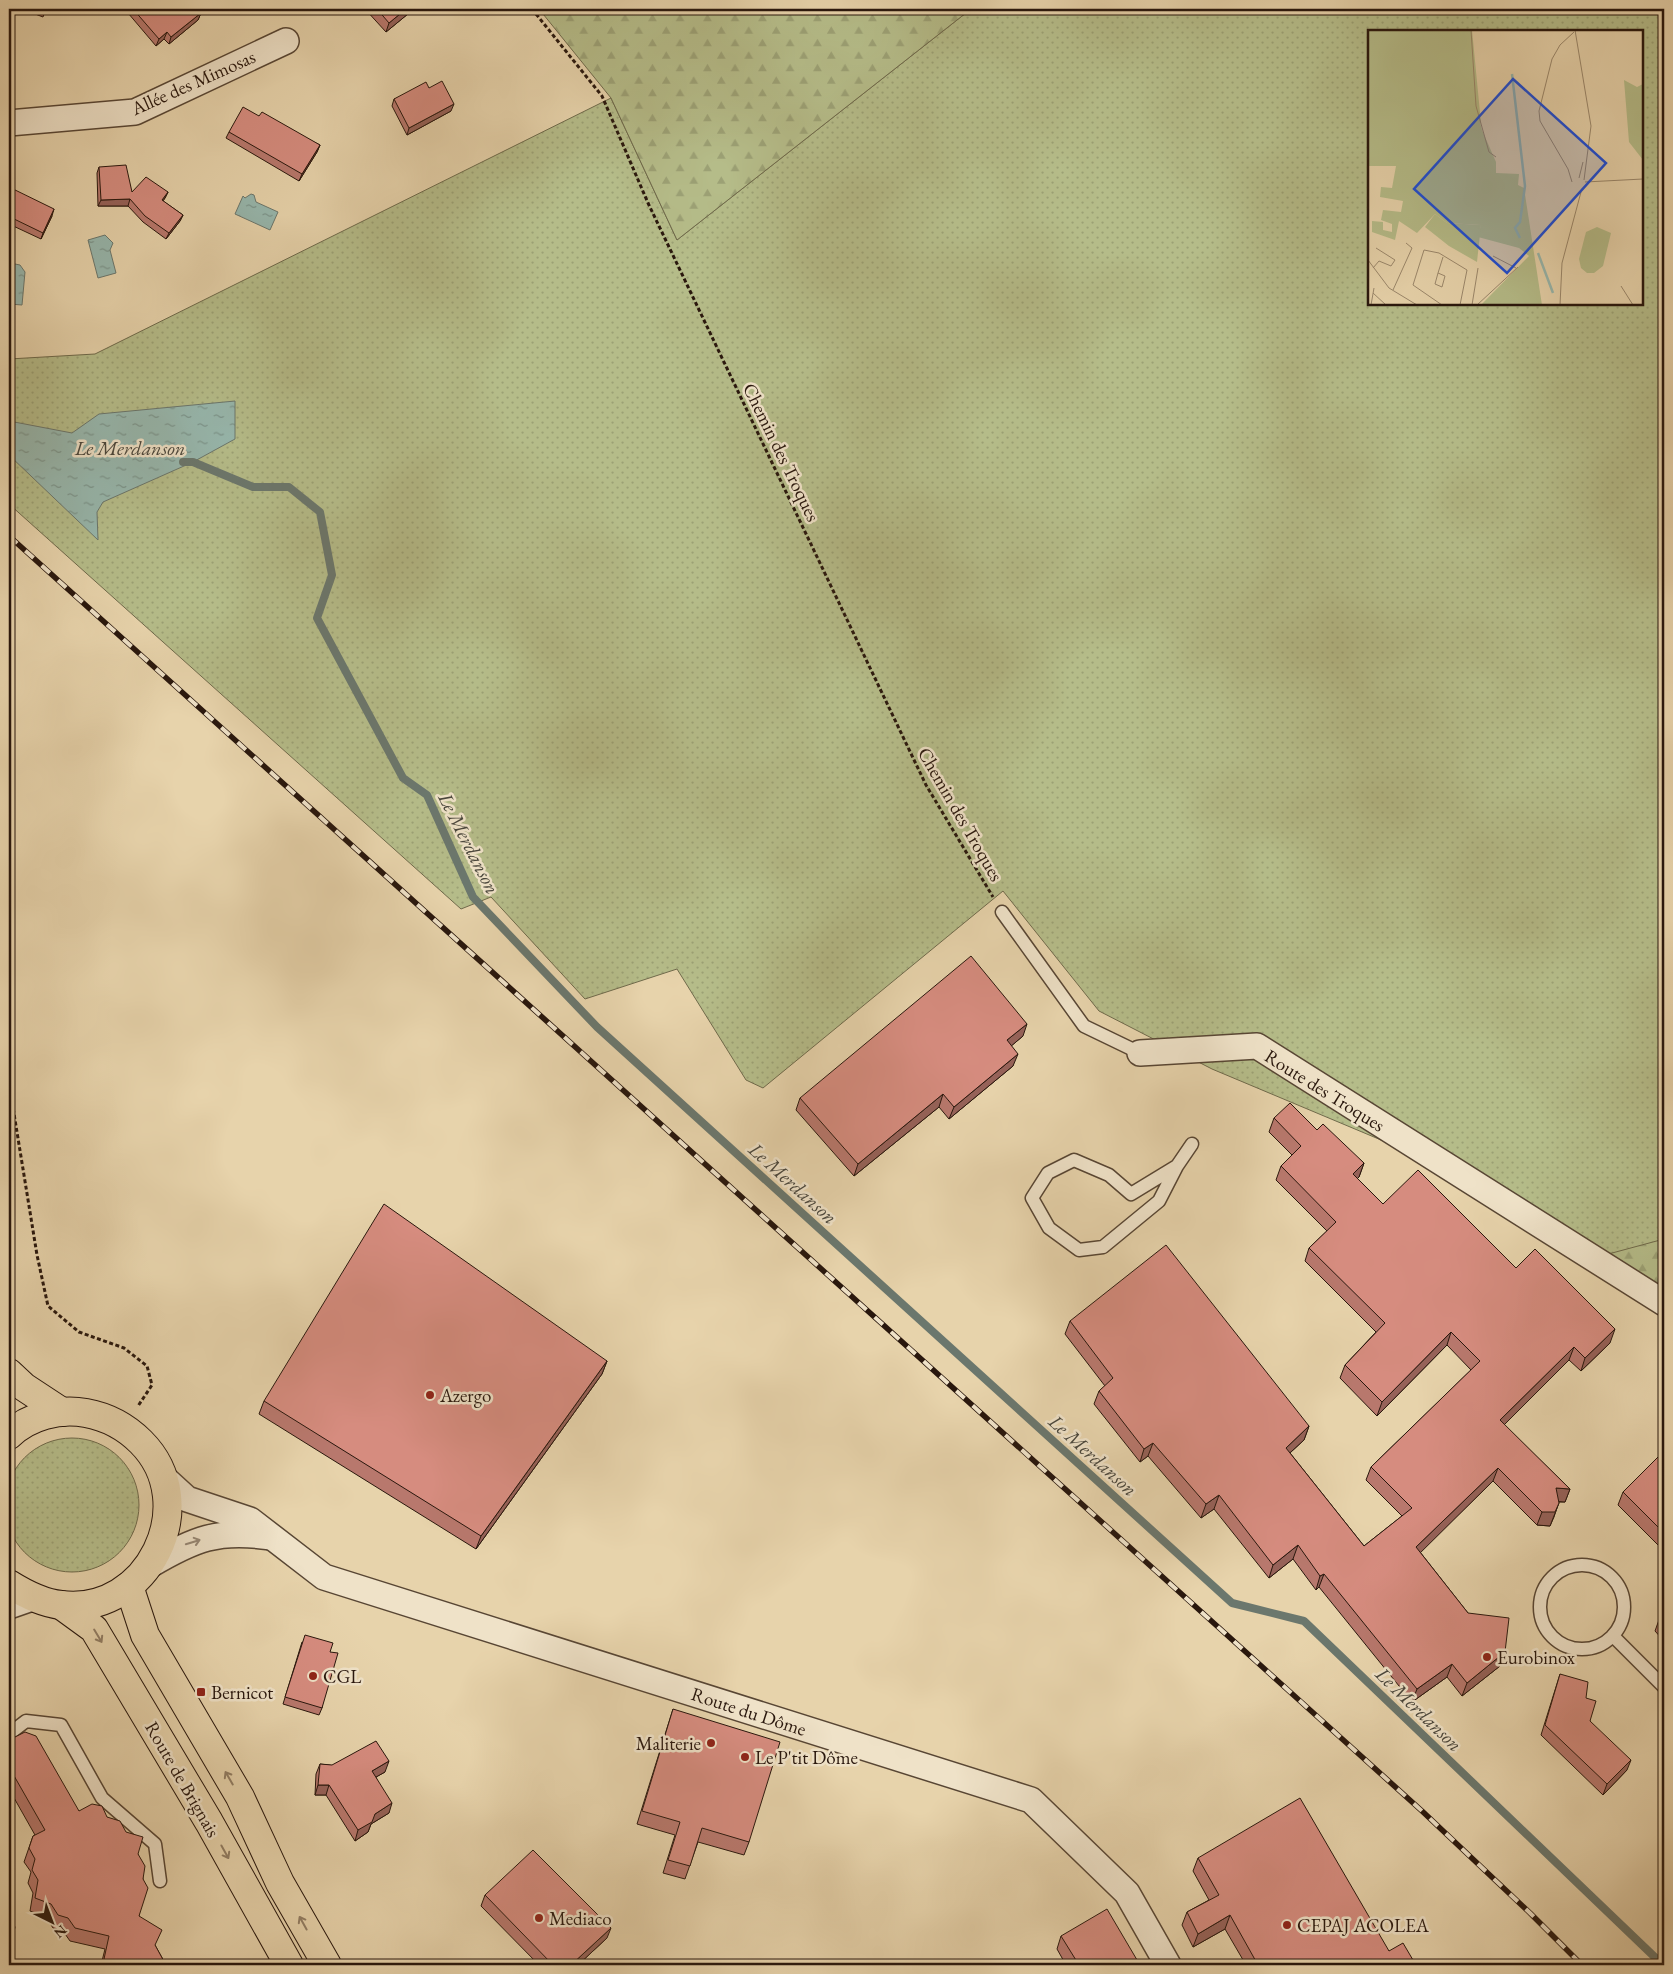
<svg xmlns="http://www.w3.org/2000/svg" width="1673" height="1974" viewBox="0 0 1673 1974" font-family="'EB Garamond',serif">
  <defs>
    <pattern id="grass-dots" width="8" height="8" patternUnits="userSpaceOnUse" patternTransform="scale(1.25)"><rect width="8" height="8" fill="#b5bc89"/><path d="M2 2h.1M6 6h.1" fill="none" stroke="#9ca175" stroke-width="1.8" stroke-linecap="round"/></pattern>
    <pattern id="forest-firs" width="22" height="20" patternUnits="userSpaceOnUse" patternTransform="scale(1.25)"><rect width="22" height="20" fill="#b5bc89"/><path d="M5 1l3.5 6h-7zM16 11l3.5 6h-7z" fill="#9ca175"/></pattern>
    <pattern id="water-ripples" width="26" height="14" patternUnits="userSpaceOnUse" patternTransform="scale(1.25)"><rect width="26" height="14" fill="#97b7ad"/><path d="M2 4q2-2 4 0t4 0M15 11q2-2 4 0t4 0" fill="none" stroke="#7b948b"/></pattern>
  </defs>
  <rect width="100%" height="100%" fill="#e7d3ab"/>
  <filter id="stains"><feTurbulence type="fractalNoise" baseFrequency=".004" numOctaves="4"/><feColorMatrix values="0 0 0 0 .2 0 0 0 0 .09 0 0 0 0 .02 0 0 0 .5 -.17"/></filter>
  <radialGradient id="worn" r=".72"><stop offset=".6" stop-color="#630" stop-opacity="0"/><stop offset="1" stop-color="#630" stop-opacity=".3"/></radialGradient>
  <g fill="url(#grass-dots)" stroke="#6f6a4b" fill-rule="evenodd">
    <path d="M 971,9 L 1664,9 L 1664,1300 L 1524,1200 L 1212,1069 L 1099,1011 L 1003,891 L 763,1088 L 746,1080 L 677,969 L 585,999 L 491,897 L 461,909 L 9,504 L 9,359 L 95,354 L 611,98 L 677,240 ZM 1369,31 L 1642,31 L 1642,304 L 1369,304 Z"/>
    <circle cx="72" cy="1505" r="67"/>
  </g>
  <g fill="url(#forest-firs)" stroke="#6f6a4b">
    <path d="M 539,9 L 971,9 L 677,240 L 611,98 Z"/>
    <path d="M 1664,1239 L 1664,1307 L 1601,1256 Z"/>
  </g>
  <g fill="url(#water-ripples)" stroke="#6b776d">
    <path d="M 251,194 L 254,195 L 256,202 L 278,212 L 270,230 L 235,214 L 243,196 L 245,198 Z"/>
    <path d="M 105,235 L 113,243 L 110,250 L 116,273 L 98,278 L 88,240 Z"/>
    <path d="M 15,264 L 20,265 L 25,272 L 22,305 L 9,304 L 9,268 Z"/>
    <path d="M 235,401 L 235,439 L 193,462 L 103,502 L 97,512 L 98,540 L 9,455 L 9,421 L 72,433 L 99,414 Z"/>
  </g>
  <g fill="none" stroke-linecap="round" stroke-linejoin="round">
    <path stroke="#6b776d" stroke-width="8" d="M 183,462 L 193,462 L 253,487 L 289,487 L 320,512 L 332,575 L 317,618 L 403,778 L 427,795 L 473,897 L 597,1027 L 1232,1603 L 1304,1621 L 1663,1965"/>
    <g stroke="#584634" stroke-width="15">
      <g id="service">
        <path d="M 1002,912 L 1084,1026 L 1140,1053"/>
        <path d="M 1177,1166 L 1159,1201 L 1103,1247 L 1079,1250 L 1049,1228 L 1032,1198 L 1048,1173 L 1074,1160 L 1109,1175 L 1131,1194 L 1177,1166 L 1192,1144"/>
        <circle cx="1582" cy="1607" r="42"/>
        <path d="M 1613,1636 L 1664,1687"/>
        <path d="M 9,1734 L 26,1721 L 61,1725 L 102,1798 L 155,1844 L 160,1881"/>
      </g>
    </g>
    <g stroke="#584634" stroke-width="28">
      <g id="minor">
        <path d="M 9,123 L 135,112 L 286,41"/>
        <path d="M 1140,1053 L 1257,1046 L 1664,1303"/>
        <path d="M 164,1478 L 187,1499 L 250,1520 L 324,1577 L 1031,1800 L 1127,1893 L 1168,1965"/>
        <path d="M 150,1565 C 194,1539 218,1529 270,1537"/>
        <path d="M 9,1606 L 32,1598"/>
      </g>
    </g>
    <g stroke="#29170d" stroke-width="30">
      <g id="primary">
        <path d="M 9,1373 L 24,1387 L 62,1412"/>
        <path d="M 9,1435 C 29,1416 59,1408 86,1413 C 108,1417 125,1426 141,1442 C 203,1504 148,1616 61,1605 C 42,1603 25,1594 9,1584"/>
        <path d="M 129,1586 L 145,1635 L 240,1797 L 280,1883 L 327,1965"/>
        <path d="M 61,1605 L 94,1629 L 209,1822 L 289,1965"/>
      </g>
    </g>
    <g stroke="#29170d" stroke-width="3" stroke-dasharray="4 2.5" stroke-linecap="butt">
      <path d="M 532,9 L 602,96 L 648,203 L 926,785 L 993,897"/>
      <path d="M 9,1083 L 37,1255 L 48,1306 L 79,1332 L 124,1348 L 147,1366 L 152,1385 L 138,1406"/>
    </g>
    <use href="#service" stroke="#efe2c8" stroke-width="12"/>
    <use href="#minor" stroke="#efe2c8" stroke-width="25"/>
    <use href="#primary" stroke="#e7d3ab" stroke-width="28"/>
    <g stroke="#29170d" stroke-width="5.5">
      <path id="rail" d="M 9,536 L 1422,1811 L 1530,1913 L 1582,1965"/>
    </g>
    <use href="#rail" stroke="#efe2c8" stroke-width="4" stroke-dasharray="11" stroke-linecap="butt"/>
  </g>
  <g fill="#b8786d" stroke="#29170d">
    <path d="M 22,9 L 46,9 L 43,17 Z"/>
    <path d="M 129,9 L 197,9 L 201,13 L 198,20 L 169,44 L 164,39 L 156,46 L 128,13 Z"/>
    <path d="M 365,9 L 414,9 L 386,32 Z"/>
    <path d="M 429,88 L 451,111 L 407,135 L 392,106 L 394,99 Z"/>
    <path d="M 259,116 L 320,145 L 317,152 L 299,181 L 226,138 L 229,132 Z"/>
    <path d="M 99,167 L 132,192 L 168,192 L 165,198 L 163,201 L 183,215 L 180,221 L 166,239 L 143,222 L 128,206 L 98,206 L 97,173 Z"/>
    <path d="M 9,187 L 52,216 L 41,239 L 9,224 Z"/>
    <path d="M 1023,1036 L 1011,1046 L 1013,1066 L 949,1119 L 939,1107 L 854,1176 L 796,1110 L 800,1098 Z"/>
    <path d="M 1274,1118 L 1317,1130 L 1364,1163 L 1359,1177 L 1357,1178 L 1383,1204 L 1516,1268 L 1610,1343 L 1581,1371 L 1569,1360 L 1504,1425 L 1570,1489 L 1565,1502 L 1559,1502 L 1554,1517 L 1550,1526 L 1537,1525 L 1493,1481 L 1420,1552 L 1468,1613 L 1505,1652 L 1500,1666 L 1462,1696 L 1447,1677 L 1412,1702 L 1319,1587 L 1316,1590 L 1293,1559 L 1269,1578 L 1214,1509 L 1201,1518 L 1148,1456 L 1140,1462 L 1094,1404 L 1099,1391 L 1105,1386 L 1065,1334 L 1070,1321 L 1309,1426 L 1304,1440 L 1290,1453 L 1364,1546 L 1402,1516 L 1366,1480 L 1371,1467 L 1471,1370 L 1447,1345 L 1377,1416 L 1340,1378 L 1345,1365 L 1376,1332 L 1305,1261 L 1309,1248 L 1327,1231 L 1276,1180 L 1281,1166 L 1292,1155 L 1269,1132 Z"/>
    <path d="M 607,1361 L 602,1374 L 476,1549 L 259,1414 L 264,1401 Z"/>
    <path d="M 1664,1451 L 1664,1551 L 1618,1505 L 1623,1492 Z"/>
    <path d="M 1664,1613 L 1664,1641 L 1655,1631 L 1660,1617 Z"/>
    <path d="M 302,1642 L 330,1652 L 322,1708 L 319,1715 L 283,1704 Z"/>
    <path d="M 1560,1674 L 1586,1698 L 1590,1721 L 1627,1770 L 1603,1795 L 1541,1735 Z"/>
    <path d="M 673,1709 L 749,1842 L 744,1855 L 698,1842 L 685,1879 L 663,1873 L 675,1835 L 637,1824 Z"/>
    <path d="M 9,1740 L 79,1811 L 107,1817 L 138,1854 L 143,1879 L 139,1916 L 166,1965 L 101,1965 L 105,1949 L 70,1941 L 63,1931 L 53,1928 L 46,1917 L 30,1911 L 33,1893 L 28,1883 L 31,1872 L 24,1862 L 33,1836 L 35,1835 L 9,1789 Z"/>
    <path d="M 320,1764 L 385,1772 L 376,1777 L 389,1813 L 371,1824 L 368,1832 L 355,1841 L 326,1795 L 315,1795 L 316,1774 Z"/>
    <path d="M 1198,1858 L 1389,1951 L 1413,1960 L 1411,1965 L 1246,1965 L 1225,1929 L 1193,1947 L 1182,1925 L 1187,1912 L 1209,1900 L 1193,1871 Z"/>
    <path d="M 485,1895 L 607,1938 L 578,1965 L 539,1965 L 481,1906 Z"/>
    <path d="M 1061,1936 L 1140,1965 L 1066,1965 L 1057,1949 Z"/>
  </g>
  <g fill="#966259" stroke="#29170d">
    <path d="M 406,9 L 414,9 L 386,32 L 389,23 Z"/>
    <path d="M 201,13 L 198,20 L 169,44 L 171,37 Z"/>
    <path d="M 167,32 L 164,39 L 156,46 L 159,39 Z"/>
    <path d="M 454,104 L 451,111 L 407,135 L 409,128 Z"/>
    <path d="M 320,145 L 317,152 L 299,181 L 302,174 Z"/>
    <path d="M 168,192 L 165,198 L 159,206 L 162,200 Z"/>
    <path d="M 130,199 L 128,206 L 98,206 L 101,200 Z"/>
    <path d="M 54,209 L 52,216 L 41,239 L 43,233 Z"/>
    <path d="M 183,215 L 180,221 L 166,239 L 169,233 Z"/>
    <path d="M 1027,1024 L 1023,1036 L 1003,1053 L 1007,1040 Z"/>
    <path d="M 1018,1054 L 1013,1066 L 949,1119 L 954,1107 Z"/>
    <path d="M 943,1094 L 939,1107 L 854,1176 L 858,1164 Z"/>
    <path d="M 1364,1163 L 1359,1177 L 1348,1188 L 1353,1174 Z"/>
    <path d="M 1615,1329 L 1610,1343 L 1581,1371 L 1585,1358 Z"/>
    <path d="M 1451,1332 L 1447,1345 L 1377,1416 L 1382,1402 Z"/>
    <path d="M 1574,1347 L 1569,1360 L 1495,1434 L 1500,1420 Z"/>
    <path d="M 607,1361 L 602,1374 L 476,1549 L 481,1536 Z"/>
    <path d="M 1309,1426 L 1304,1440 L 1281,1461 L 1286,1448 Z"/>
    <path d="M 1153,1443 L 1148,1456 L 1140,1462 L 1144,1449 Z"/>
    <path d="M 1498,1468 L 1493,1481 L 1412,1561 L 1416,1547 Z"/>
    <path d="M 1556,1488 L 1570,1489 L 1565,1502 L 1551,1501 Z"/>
    <path d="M 1219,1495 L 1214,1509 L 1201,1518 L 1206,1504 Z"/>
    <path d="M 1559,1503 L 1550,1526 L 1537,1525 L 1542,1512 Z"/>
    <path d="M 1298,1545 L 1293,1559 L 1269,1578 L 1273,1565 Z"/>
    <path d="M 1324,1574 L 1319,1587 L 1316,1590 L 1320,1576 Z"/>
    <path d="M 1505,1652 L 1500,1666 L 1462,1696 L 1467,1683 Z"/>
    <path d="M 1452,1664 L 1447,1677 L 1412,1702 L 1417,1689 Z"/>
    <path d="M 1631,1760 L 1627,1770 L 1603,1795 L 1607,1784 Z"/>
    <path d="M 389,1761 L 385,1772 L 369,1781 L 372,1771 Z"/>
    <path d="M 318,1785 L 329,1785 L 326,1795 L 315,1795 Z"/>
    <path d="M 392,1803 L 389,1813 L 371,1824 L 368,1832 L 355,1841 L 358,1830 L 375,1814 Z"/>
    <path d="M 1230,1915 L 1225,1929 L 1193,1947 L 1198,1934 Z"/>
    <path d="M 611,1928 L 607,1938 L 578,1965 L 571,1965 Z"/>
    <path d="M 1413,1960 L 1411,1965 L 1404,1965 Z"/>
  </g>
  <g fill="#d68c7f" stroke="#29170d">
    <path d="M 133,9 L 197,9 L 201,13 L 171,37 L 167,32 L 159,39 Z"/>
    <path d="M 377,9 L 406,9 L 389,23 Z"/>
    <path d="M 442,81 L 454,104 L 409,128 L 394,99 L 426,82 L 429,88 Z"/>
    <path d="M 243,107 L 259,116 L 262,112 L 320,145 L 302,174 L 229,132 Z"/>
    <path d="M 126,165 L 132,192 L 146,177 L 168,192 L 162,200 L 183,215 L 169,233 L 145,216 L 130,199 L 101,200 L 99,167 Z"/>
    <path d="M 9,187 L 54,209 L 43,233 L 10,217 L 9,219 Z"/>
    <path d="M 971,956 L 1027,1024 L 1007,1040 L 1018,1054 L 954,1107 L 943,1094 L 858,1164 L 800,1098 Z"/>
    <path d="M 1290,1103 L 1317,1130 L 1323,1124 L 1364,1163 L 1353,1174 L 1383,1204 L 1418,1170 L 1516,1268 L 1535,1249 L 1615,1329 L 1585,1358 L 1574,1347 L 1500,1420 L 1570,1489 L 1556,1488 L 1559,1503 L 1555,1512 L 1542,1512 L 1498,1468 L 1416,1547 L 1468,1613 L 1509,1618 L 1505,1652 L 1467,1683 L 1452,1664 L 1417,1689 L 1324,1574 L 1320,1576 L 1298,1545 L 1273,1565 L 1219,1495 L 1206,1504 L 1153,1443 L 1144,1449 L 1099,1391 L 1113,1378 L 1070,1321 L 1166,1245 L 1309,1426 L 1286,1448 L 1364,1546 L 1412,1508 L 1371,1467 L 1480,1361 L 1451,1332 L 1382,1402 L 1345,1365 L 1385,1323 L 1309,1248 L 1336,1222 L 1281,1166 L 1301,1146 L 1274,1118 Z"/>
    <path d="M 384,1204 L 607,1361 L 481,1536 L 264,1401 Z"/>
    <path d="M 1664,1451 L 1664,1533 L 1623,1492 Z"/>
    <path d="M 1664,1613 L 1664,1622 L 1660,1617 Z"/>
    <path d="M 305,1635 L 333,1643 L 330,1652 L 338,1653 L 322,1708 L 285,1697 Z"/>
    <path d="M 1560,1674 L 1588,1682 L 1586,1698 L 1596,1701 L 1590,1721 L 1631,1760 L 1607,1784 L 1545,1725 Z"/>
    <path d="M 673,1709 L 780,1742 L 749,1842 L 702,1828 L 690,1866 L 668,1860 L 680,1822 L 642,1811 Z"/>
    <path d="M 25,1732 L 36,1736 L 79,1811 L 92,1804 L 102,1806 L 107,1817 L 120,1821 L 126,1832 L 143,1837 L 138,1854 L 145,1866 L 143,1879 L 148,1888 L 139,1916 L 162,1930 L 155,1945 L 166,1965 L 118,1965 L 104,1959 L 109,1936 L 75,1928 L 68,1918 L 58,1915 L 51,1904 L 35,1898 L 38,1880 L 32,1870 L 35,1859 L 29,1848 L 33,1836 L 45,1830 L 9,1767 L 9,1740 Z"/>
    <path d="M 376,1741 L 389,1761 L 372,1771 L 392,1803 L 375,1814 L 372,1822 L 358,1830 L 329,1785 L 318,1785 L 320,1764 L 332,1765 Z"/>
    <path d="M 1300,1798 L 1389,1951 L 1403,1943 L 1413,1960 L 1404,1965 L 1258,1965 L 1230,1915 L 1198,1934 L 1187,1912 L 1219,1895 L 1198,1858 Z"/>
    <path d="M 533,1850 L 611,1928 L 571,1965 L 553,1965 L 485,1895 Z"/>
    <path d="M 1107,1909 L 1140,1965 L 1079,1965 L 1061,1936 Z"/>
    <path d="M 9,1916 L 15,1927 L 9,1955 Z"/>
  </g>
  <defs><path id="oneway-shaft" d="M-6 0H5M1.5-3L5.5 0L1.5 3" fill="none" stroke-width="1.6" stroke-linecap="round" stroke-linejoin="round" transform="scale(1.25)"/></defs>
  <use stroke="#968774" href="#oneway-shaft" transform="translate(193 1542) rotate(-17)"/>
  <g stroke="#927e64">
    <use href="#oneway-shaft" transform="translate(98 1636) rotate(59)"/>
    <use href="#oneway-shaft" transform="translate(229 1778) rotate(-120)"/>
    <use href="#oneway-shaft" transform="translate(225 1852) rotate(61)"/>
    <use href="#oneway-shaft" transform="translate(303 1923) rotate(-119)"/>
  </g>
  <g fill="#8f2418" stroke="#efe2c8" stroke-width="2">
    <circle cx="430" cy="1395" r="5"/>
    <circle cx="1487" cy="1657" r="5"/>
    <circle cx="313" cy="1676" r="5"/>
    <rect x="196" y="1687" width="10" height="10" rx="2.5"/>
    <circle cx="711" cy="1743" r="5"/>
    <circle cx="745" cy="1757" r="5"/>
    <circle cx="539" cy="1918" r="5"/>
    <circle cx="1287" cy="1925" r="5"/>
  </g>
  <g text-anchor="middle" stroke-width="5" stroke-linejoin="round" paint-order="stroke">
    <g font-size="19" fill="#29170d" stroke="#efe2c8">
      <text transform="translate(193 82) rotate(-24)" y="7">Allée des Mimosas</text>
      <text transform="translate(782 452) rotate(64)" y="7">Chemin des Troques</text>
      <text transform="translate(961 814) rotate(60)" y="7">Chemin des Troques</text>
      <text transform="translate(1325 1090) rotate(32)" y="7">Route des Troques</text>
      <text transform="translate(749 1711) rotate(18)" y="7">Route du Dôme</text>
      <text transform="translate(183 1779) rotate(60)" y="7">Route de Brignais</text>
    </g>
    <g font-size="19" fill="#29170d" stroke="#efe2c8" text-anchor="start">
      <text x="440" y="1402">Azergo</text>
      <text x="1497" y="1664">Eurobinox</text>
      <text x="323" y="1683">CGL</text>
      <text x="211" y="1699">Bernicot</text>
      <text x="701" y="1750" text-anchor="end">Maliterie</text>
      <text x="755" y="1764">Le P'tit Dôme</text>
      <text x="549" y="1925">Mediaco</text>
      <text x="1297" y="1932">CEPAJ ACOLEA</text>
    </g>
    <g font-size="20" font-style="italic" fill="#4a473d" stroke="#efe2c8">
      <text x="130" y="455">Le Merdanson</text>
      <text transform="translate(469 843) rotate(63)" y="7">Le Merdanson</text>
      <text transform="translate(793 1183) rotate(42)" y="7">Le Merdanson</text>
      <text transform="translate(1093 1455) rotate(42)" y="7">Le Merdanson</text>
      <text transform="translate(1419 1709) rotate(44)" y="7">Le Merdanson</text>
    </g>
  </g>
  <g transform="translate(1368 30)">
    <rect width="275" height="275" fill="#e7d3ab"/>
    <path d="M 0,0 L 103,0 L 108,76 L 114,100 L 128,132 L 128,143 L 151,144 L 150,155 L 156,158 L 174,275 L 113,275 L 161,226 L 151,218 L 110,207 L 113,195 L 79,193 L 67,184 L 49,203 L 31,191 L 27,210 L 4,202 L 4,191 L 15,192 L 15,200 L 24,202 L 24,194 L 13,190 L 15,180 L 33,182 L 35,171 L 12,167 L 13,157 L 24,158 L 28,136 L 0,136 Z" fill="#b5bc89"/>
    <path d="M 0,0 L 53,0 L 63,31 L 69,31 L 81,0 L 104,0 L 113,93 L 91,81 L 77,80 L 49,91 L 30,103 L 23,99 L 13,106 L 13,73 L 35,67 L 8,17 L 0,17 ZM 256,50 L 269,57 L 275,54 L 275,130 L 261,112 ZM 67,184 L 79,193 L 113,195 L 109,232 L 81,216 L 57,197 Z" fill="#b5bc89"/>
    <path d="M 229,197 L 243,203 L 235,236 L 226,243 L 219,243 L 213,238 L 211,229 L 218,202 Z" fill="#b5bc89"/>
    <path fill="none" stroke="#97b7ad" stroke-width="2.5" d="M 144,44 L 157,156 L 152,192 L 147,198 L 152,208M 170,223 L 185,263"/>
    <path fill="none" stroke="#9b886c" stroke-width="1" d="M 103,0 L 108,76 L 121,122 L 128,127M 207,0 L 223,96 L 216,150M 211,148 L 215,132M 204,152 L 200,139 L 172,91 L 171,81 L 184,29 L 192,15 L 206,2M 217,152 L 275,149M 125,226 L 148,238M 0,230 L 21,258 L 49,275M 5,238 L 11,231 L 23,236 L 27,230 L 8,218M 70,243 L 77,246 L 74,257 L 67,254 L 70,243 L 75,227M 253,256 L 265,275M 25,260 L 44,218 L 38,213M 5,263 L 18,275M 3,275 L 6,258M 74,275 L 45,255 L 56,220 L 71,223 L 99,240 L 92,275M 104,275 L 110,238M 109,275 L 150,237M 192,275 L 194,233 L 213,162"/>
    <path fill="#1d4ed8" fill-opacity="0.15" stroke="#1d4ed8" stroke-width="2.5" d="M 145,49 L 238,133 L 139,243 L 46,159 Z"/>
    <rect width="275" height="275" fill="none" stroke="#29170d" stroke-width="2.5"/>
  </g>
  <rect width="1673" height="1974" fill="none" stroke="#e7d3ab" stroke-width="30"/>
  <rect x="10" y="10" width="1653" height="1954" fill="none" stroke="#29170d" stroke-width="2.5"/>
  <rect x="15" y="15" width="1643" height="1944" fill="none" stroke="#29170d"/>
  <g transform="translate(52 1922) rotate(138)" stroke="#efe2c8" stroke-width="4" paint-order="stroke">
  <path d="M0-4L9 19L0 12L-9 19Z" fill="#29170d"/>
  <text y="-8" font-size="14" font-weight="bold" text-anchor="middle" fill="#29170d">N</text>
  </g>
  <rect width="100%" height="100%" filter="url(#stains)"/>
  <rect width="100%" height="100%" fill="url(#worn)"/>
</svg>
